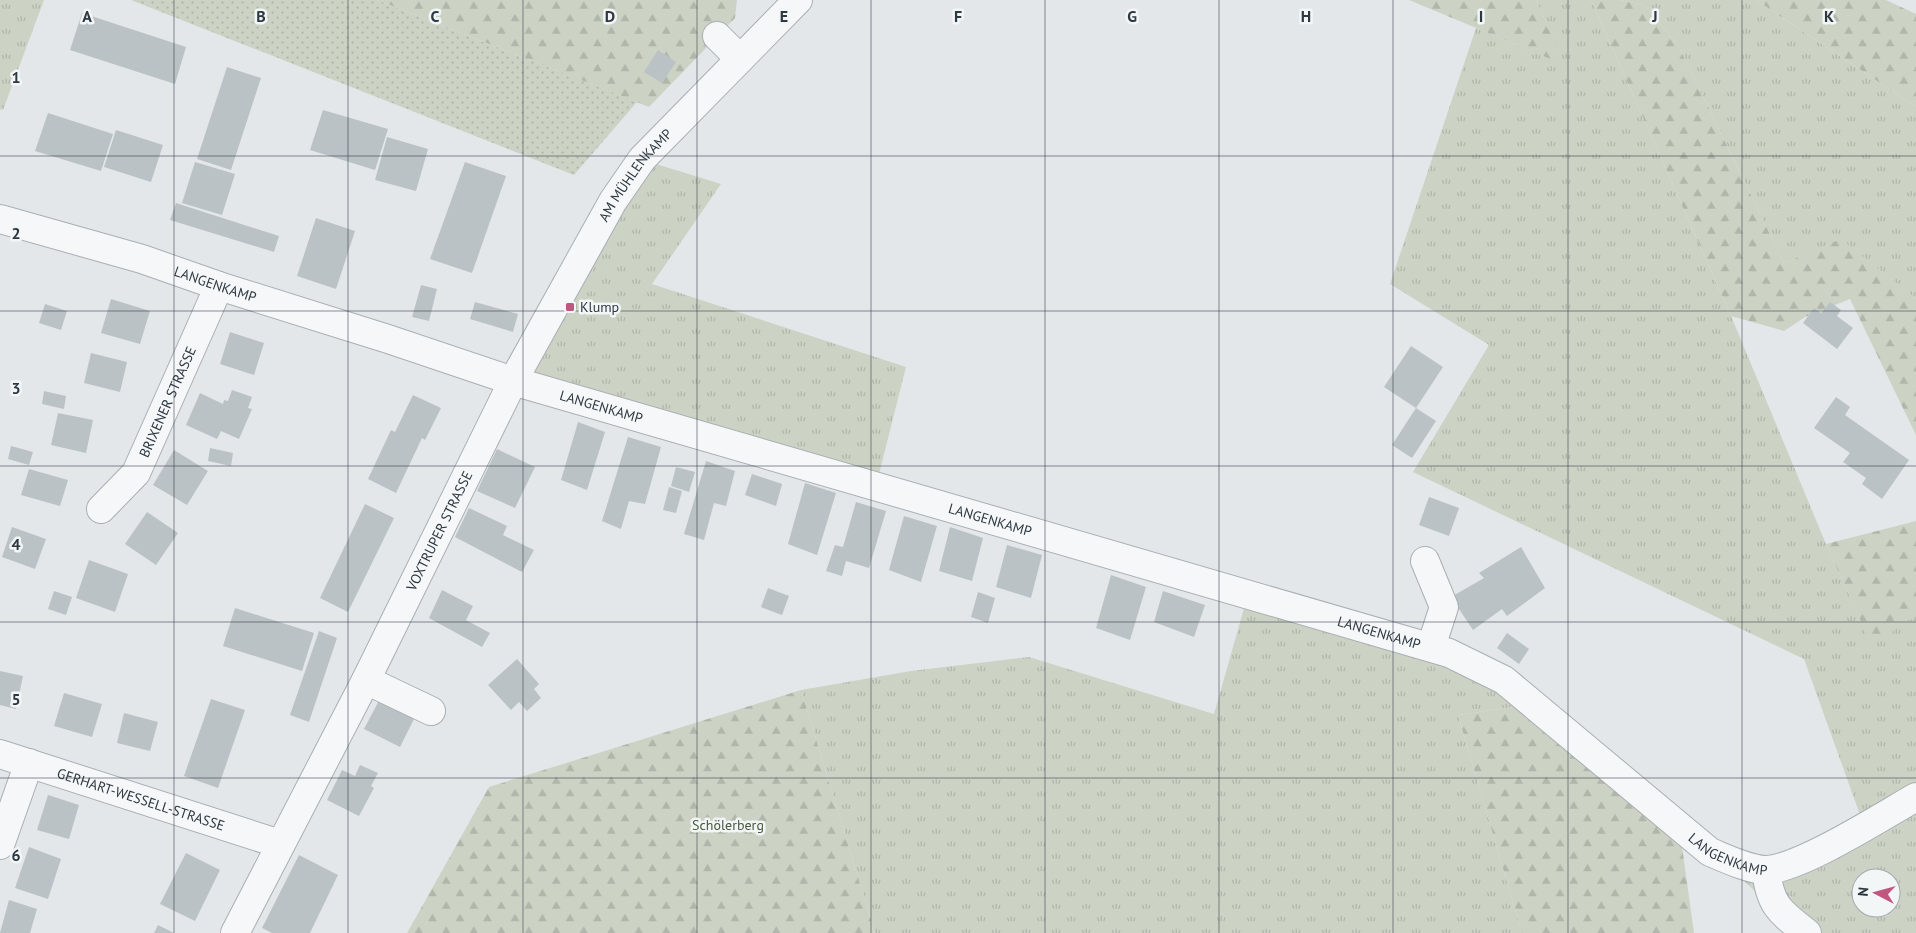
<svg xmlns="http://www.w3.org/2000/svg" width="1916" height="933" viewBox="0 0 1916 933" font-family="'PT Sans',sans-serif">
  <defs>
    <pattern id="grass-tufts" width="24" height="20" patternUnits="userSpaceOnUse" patternTransform="scale(1.25)"><rect width="24" height="20" fill="#ccd3c5"/><path d="M3 7l-1-3M5 7V3M7 7l1-3M15 17l-1-3M17 17v-4M19 17l1-3" fill="none" stroke="#b0b6aa"/></pattern>
    <pattern id="forest-firs" width="22" height="20" patternUnits="userSpaceOnUse" patternTransform="scale(1.25)"><rect width="22" height="20" fill="#ccd3c5"/><path d="M5 1l3.5 6h-7zM16 11l3.5 6h-7z" fill="#b0b6aa"/></pattern>
    <pattern id="garden-dots" width="8" height="8" patternUnits="userSpaceOnUse" patternTransform="scale(1.25)"><rect width="8" height="8" fill="#ccd3c5"/><path d="M2 2h.1M6 6h.1" fill="none" stroke="#b0b6aa" stroke-width="1.8" stroke-linecap="round"/></pattern>
  </defs>
  <rect width="100%" height="100%" fill="#e3e7ea"/>
  <g fill="url(#grass-tufts)" fill-rule="evenodd">
    <path d="M 0,0 L 44,0 L 3,110 L 0,109 Z"/>
    <path d="M 1536,0 L 1591,0 L 1731,316 L 1826,544 L 1872,645 L 1910,618 L 1916,621 L 1916,933 L 1807,933 L 1783,915 L 1710,852 L 1747,867 L 1864,826 L 1804,659 L 1413,472 L 1489,345 L 1390,284 L 1476,28 L 1564,64 ZM 1861,878 L 1891,878 L 1891,908 L 1861,908 Z"/>
    <path d="M 1620,0 L 1756,0 L 1916,107 L 1916,299 L 1841,240 L 1784,263 L 1678,45 L 1644,5 Z"/>
    <path d="M 656,164 L 721,184 L 652,284 L 906,367 L 876,486 L 527,386 L 626,207 Z"/>
    <path d="M 1248,594 L 1449,653 L 1534,704 L 1458,715 L 1522,933 L 875,933 L 801,690 L 911,671 L 1029,657 L 1214,714 Z"/>
  </g>
  <g fill="url(#forest-firs)">
    <path d="M 377,0 L 737,0 L 735,18 L 649,107 Z"/>
    <path d="M 1409,0 L 1536,0 L 1565,65 Z"/>
    <path d="M 1591,0 L 1620,0 L 1644,5 L 1678,45 L 1784,263 L 1841,239 L 1916,299 L 1916,435 L 1850,299 L 1805,317 L 1784,331 L 1731,316 Z"/>
    <path d="M 1756,0 L 1886,0 L 1916,14 L 1916,107 Z"/>
    <path d="M 1916,521 L 1916,621 L 1910,619 L 1872,646 L 1826,544 Z"/>
    <path d="M 801,690 L 875,933 L 407,933 L 489,787 Z"/>
    <path d="M 1534,704 L 1679,825 L 1694,933 L 1522,933 L 1458,715 Z"/>
  </g>
  <path fill="url(#garden-dots)" d="M 131,0 L 377,0 L 637,102 L 574,175 Z"/>
  <g fill="#bbc2c6">
    <path d="M 82,13 L 186,47 L 175,84 L 70,50 Z"/>
    <path d="M 658,50 L 676,62 L 662,83 L 644,72 Z"/>
    <path d="M 227,67 L 261,78 L 231,170 L 197,159 Z"/>
    <path d="M 323,110 L 388,129 L 375,170 L 310,150 Z"/>
    <path d="M 48,113 L 113,134 L 101,171 L 35,151 Z"/>
    <path d="M 116,130 L 163,145 L 151,182 L 104,167 Z"/>
    <path d="M 387,137 L 428,149 L 416,191 L 375,180 Z"/>
    <path d="M 195,162 L 235,174 L 222,215 L 182,203 Z"/>
    <path d="M 465,162 L 506,176 L 472,273 L 430,259 Z"/>
    <path d="M 176,203 L 279,236 L 274,252 L 170,220 Z"/>
    <path d="M 316,218 L 355,231 L 336,289 L 297,276 Z"/>
    <path d="M 421,285 L 437,289 L 429,321 L 412,317 Z"/>
    <path d="M 111,299 L 150,311 L 140,344 L 101,333 Z"/>
    <path d="M 475,302 L 518,314 L 513,332 L 470,319 Z"/>
    <path d="M 1830,302 L 1841,310 L 1837,316 L 1853,328 L 1837,349 L 1803,323 L 1814,308 L 1821,313 Z"/>
    <path d="M 45,304 L 67,311 L 61,330 L 39,323 Z"/>
    <path d="M 230,332 L 264,343 L 254,375 L 220,364 Z"/>
    <path d="M 1411,346 L 1443,367 L 1416,408 L 1436,421 L 1412,458 L 1392,445 L 1416,408 L 1384,387 Z"/>
    <path d="M 91,353 L 127,362 L 120,392 L 84,383 Z"/>
    <path d="M 232,390 L 252,397 L 248,408 L 252,409 L 239,439 L 221,431 L 217,439 L 186,425 L 200,393 L 223,404 L 224,400 L 228,401 Z"/>
    <path d="M 44,391 L 66,396 L 64,409 L 42,404 Z"/>
    <path d="M 413,395 L 441,408 L 425,440 L 422,438 L 396,493 L 368,479 L 391,430 L 395,432 Z"/>
    <path d="M 1836,397 L 1850,407 L 1845,415 L 1909,460 L 1882,499 L 1862,484 L 1866,478 L 1843,462 L 1850,453 L 1814,428 Z"/>
    <path d="M 58,413 L 93,420 L 86,453 L 51,445 Z"/>
    <path d="M 578,422 L 605,432 L 587,490 L 561,480 Z"/>
    <path d="M 628,437 L 661,447 L 645,504 L 629,501 L 621,529 L 602,521 Z"/>
    <path d="M 11,446 L 33,452 L 29,465 L 8,459 Z"/>
    <path d="M 210,448 L 233,453 L 231,466 L 208,461 Z"/>
    <path d="M 497,449 L 535,467 L 515,508 L 477,491 Z"/>
    <path d="M 174,450 L 208,471 L 187,505 L 153,485 Z"/>
    <path d="M 706,461 L 735,471 L 726,506 L 714,503 L 704,540 L 684,534 Z"/>
    <path d="M 676,467 L 695,472 L 689,492 L 671,486 Z"/>
    <path d="M 29,469 L 68,480 L 60,506 L 21,495 Z"/>
    <path d="M 752,474 L 782,484 L 776,506 L 745,495 Z"/>
    <path d="M 805,483 L 836,493 L 817,555 L 788,544 Z"/>
    <path d="M 669,487 L 682,491 L 676,513 L 663,510 Z"/>
    <path d="M 1429,497 L 1459,508 L 1449,536 L 1419,525 Z"/>
    <path d="M 856,502 L 886,511 L 869,568 L 846,561 L 842,576 L 826,571 L 835,545 L 843,547 Z"/>
    <path d="M 365,504 L 394,518 L 348,612 L 320,598 Z"/>
    <path d="M 469,508 L 507,526 L 503,535 L 534,550 L 522,572 L 455,537 Z"/>
    <path d="M 147,512 L 178,533 L 156,565 L 125,544 Z"/>
    <path d="M 904,516 L 937,526 L 921,582 L 889,570 Z"/>
    <path d="M 12,527 L 46,539 L 35,569 L 2,557 Z"/>
    <path d="M 950,527 L 983,538 L 972,581 L 939,571 Z"/>
    <path d="M 1007,545 L 1042,555 L 1031,598 L 996,587 Z"/>
    <path d="M 1521,547 L 1545,588 L 1507,616 L 1502,609 L 1473,630 L 1451,597 L 1484,578 L 1479,573 Z"/>
    <path d="M 89,560 L 128,574 L 115,612 L 76,598 Z"/>
    <path d="M 1111,575 L 1146,587 L 1130,640 L 1096,628 Z"/>
    <path d="M 768,588 L 789,596 L 782,615 L 761,607 Z"/>
    <path d="M 442,590 L 473,606 L 466,620 L 490,633 L 482,647 L 429,618 Z"/>
    <path d="M 54,591 L 72,597 L 66,615 L 48,609 Z"/>
    <path d="M 1163,591 L 1205,605 L 1194,637 L 1154,622 Z"/>
    <path d="M 978,592 L 995,598 L 988,623 L 971,617 Z"/>
    <path d="M 235,608 L 314,633 L 302,671 L 223,646 Z"/>
    <path d="M 319,631 L 337,638 L 309,722 L 290,715 Z"/>
    <path d="M 1507,633 L 1529,649 L 1519,664 L 1497,648 Z"/>
    <path d="M 517,659 L 539,684 L 534,689 L 541,698 L 527,711 L 519,702 L 511,710 L 488,685 Z"/>
    <path d="M 0,671 L 23,676 L 16,709 L 0,705 Z"/>
    <path d="M 64,693 L 102,704 L 92,737 L 54,726 Z"/>
    <path d="M 383,693 L 418,711 L 400,747 L 364,729 Z"/>
    <path d="M 211,699 L 245,710 L 218,788 L 184,776 Z"/>
    <path d="M 124,713 L 158,722 L 150,751 L 117,743 Z"/>
    <path d="M 360,765 L 378,773 L 371,786 L 374,788 L 359,816 L 327,800 L 342,770 L 355,776 Z"/>
    <path d="M 48,795 L 79,805 L 69,839 L 37,830 Z"/>
    <path d="M 29,847 L 61,859 L 48,899 L 15,888 Z"/>
    <path d="M 186,853 L 220,870 L 195,921 L 160,904 Z"/>
    <path d="M 299,855 L 338,875 L 310,933 L 272,933 L 262,928 Z"/>
    <path d="M 9,900 L 37,909 L 30,933 L 0,933 Z"/>
    <path d="M 158,925 L 174,933 L 154,933 Z"/>
  </g>
  <g fill="none" stroke-linecap="round" stroke-linejoin="round">
    <g stroke="#a9afb4" stroke-width="30">
      <g id="minor">
        <path d="M 717,36 L 740,59"/>
        <path id="s1" d="M 0,219 L 142,259 L 219,286 L 388,339 L 513,381 L 1449,653 L 1504,680 L 1710,852 C 1727,859 1745,868 1764,870 C 1797,871 1884,815 1916,797"/>
        <path id="s2" d="M 101,509 L 136,473 L 219,286"/>
        <path d="M 1425,561 L 1444,607 L 1431,647"/>
        <path d="M 366,680 L 431,711"/>
        <path id="s3" d="M 0,754 L 280,844"/>
        <path d="M 0,845 L 29,763"/>
        <path d="M 1766,870 C 1770,906 1780,912 1807,933"/>
        <path id="s4" d="M 235,933 L 366,680 L 513,381 L 613,201 L 642,159 L 798,0"/>
      </g>
    </g>
    <use href="#minor" stroke="#f6f7f9" stroke-width="28"/>
  </g>
  <path fill="none" stroke="#2d3841" stroke-width="1" stroke-opacity="0.55" d="M 174,0 L 174,933M 348,0 L 348,933M 523,0 L 523,933M 697,0 L 697,933M 871,0 L 871,933M 1045,0 L 1045,933M 1219,0 L 1219,933M 1393,0 L 1393,933M 1568,0 L 1568,933M 1742,0 L 1742,933M 0,156 L 1916,156M 0,311 L 1916,311M 0,466 L 1916,466M 0,622 L 1916,622M 0,778 L 1916,778"/>
  <rect fill="#c1567e" stroke="#f3f6f7" stroke-width="2" x="565" y="302" width="10" height="10" rx="2.5"/>
  <g text-anchor="middle" stroke-width="5" stroke-linejoin="round" paint-order="stroke">
    <g font-size="14" fill="#2d3841" stroke="#f3f6f7">
      <text dy="5" stroke="none"><textPath href="#s4" startOffset="858">AM MÜHLENKAMP</textPath></text>
      <text dy="5" stroke="none"><textPath href="#s1" startOffset="225">LANGENKAMP</textPath></text>
      <text dy="5" stroke="none"><textPath href="#s2" startOffset="128">BRIXENER STRASSE</textPath></text>
      <text dy="5" stroke="none"><textPath href="#s1" startOffset="630">LANGENKAMP</textPath></text>
      <text dy="5" stroke="none"><textPath href="#s1" startOffset="1035">LANGENKAMP</textPath></text>
      <text dy="5" stroke="none"><textPath href="#s4" startOffset="451">VOXTRUPER STRASSE</textPath></text>
      <text dy="5" stroke="none"><textPath href="#s1" startOffset="1440">LANGENKAMP</textPath></text>
      <text dy="5" stroke="none"><textPath href="#s3" startOffset="148">GERHART-WESSELL-STRASSE</textPath></text>
      <text dy="5" stroke="none"><textPath href="#s1" startOffset="1860">LANGENKAMP</textPath></text>
    </g>
    <g font-size="14" fill="#2d3841" stroke="#f3f6f7" text-anchor="start">
      <text x="580" y="312">Klump</text>
    </g>
    <g font-size="14" fill="#485b3b" stroke="#f3f6f7">
      <text x="728" y="830">Schölerberg</text>
    </g>
  </g>
  <g font-size="16" text-anchor="middle" font-weight="bold" fill="#2d3841" stroke="#f3f6f7" stroke-width="5" stroke-linejoin="round" paint-order="stroke">
    <text x="87" y="22">A</text>
    <text x="261" y="22">B</text>
    <text x="435" y="22">C</text>
    <text x="610" y="22">D</text>
    <text x="784" y="22">E</text>
    <text x="958" y="22">F</text>
    <text x="1132" y="22">G</text>
    <text x="1306" y="22">H</text>
    <text x="1481" y="22">I</text>
    <text x="1655" y="22">J</text>
    <text x="1829" y="22">K</text>
    <text x="16" y="83">1</text>
    <text x="16" y="239">2</text>
    <text x="16" y="394">3</text>
    <text x="16" y="550">4</text>
    <text x="16" y="705">5</text>
    <text x="16" y="861">6</text>
  </g>
  <g transform="translate(1876 893) rotate(276)"><circle r="24" fill="#f3f6f7" stroke="#a4aaae"/>
  <path d="M0-4L9 19L0 12L-9 19Z" fill="#c1567e"/>
  <text y="-8" font-size="14" font-weight="bold" text-anchor="middle" fill="#2d3841">N</text>
  </g>
</svg>
